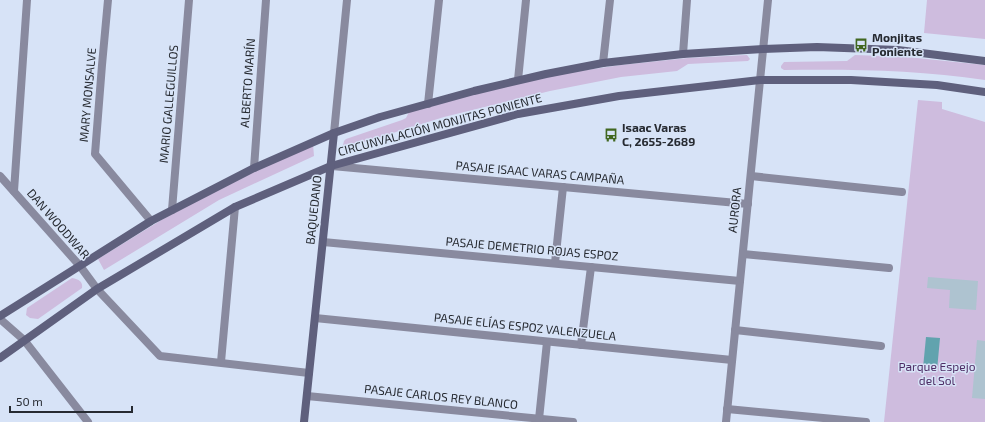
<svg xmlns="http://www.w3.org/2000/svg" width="985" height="422" viewBox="0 0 985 422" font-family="'Exo 2',sans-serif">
  <rect width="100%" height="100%" fill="#d7e3f7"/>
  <g fill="#cebcde">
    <path d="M 927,0 L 985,0 L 985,39 L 924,33 Z"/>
    <path d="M 747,55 L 750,59 L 748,61 L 688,64 L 677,71 L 621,77 L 550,91 L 444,117 L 348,147 L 345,147 L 343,145 L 344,141 L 346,139 L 402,120 L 406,118 L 410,110 L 546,76 L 621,65 L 688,58 Z"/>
    <path d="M 855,55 L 907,57 L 985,65 L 985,80 C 918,70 851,69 784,70 L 781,68 L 781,66 L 784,62 L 847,61 Z"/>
    <path d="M 918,100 L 942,102 L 942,109 L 985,122 L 985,422 L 884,422 Z"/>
    <path d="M 313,144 L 314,156 L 219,200 L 104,270 L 98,259 L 163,219 L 244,175 Z"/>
    <path d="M 72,278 C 79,279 83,282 82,288 L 38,319 L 30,318 L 26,315 L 27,308 Z"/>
  </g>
  <path fill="#61a3ae" d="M 926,337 L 940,338 L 937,370 L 923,368 Z"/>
  <g fill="#aec3d0">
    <path d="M 928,277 L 978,281 L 976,310 L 949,308 L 950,290 L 927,288 Z"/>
    <path d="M 977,340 L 985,341 L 985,399 L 972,398 Z"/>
  </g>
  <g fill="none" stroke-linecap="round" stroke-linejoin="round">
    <g stroke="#898a9f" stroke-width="8">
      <path d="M 108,0 L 102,65 L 95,154 L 151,221"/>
      <path d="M 683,54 L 687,0"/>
      <path d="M 603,63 L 610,0"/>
      <path d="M 518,80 L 526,0"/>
      <path d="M 428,104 L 439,0"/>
      <path d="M 334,133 L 347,0"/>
      <path d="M 332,166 L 748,204"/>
      <path d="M 254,168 L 266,0"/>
      <path d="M 0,176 L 80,266 L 97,289 L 160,356 L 309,373"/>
      <path d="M 751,176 L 902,192"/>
      <path d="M 14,191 L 27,0"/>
      <path d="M 172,210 L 189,0"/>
      <path d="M 323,242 L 740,281"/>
      <path d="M 743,254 L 889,268"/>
      <path d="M 555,263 L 563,187"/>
      <path d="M 315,318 L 732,360"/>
      <path d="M 0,319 L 24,340 L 88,422"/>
      <path d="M 735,330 L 881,346"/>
      <path d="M 581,345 L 591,267"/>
      <path d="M 221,362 L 235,207"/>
      <path d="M 307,396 L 573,422"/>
      <path d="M 727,409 L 866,422"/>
      <path d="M 539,419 L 547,342"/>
      <path d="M 726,422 L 768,0"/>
    </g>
    <g stroke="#5f607d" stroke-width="8">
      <path d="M 0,316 L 151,221 L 254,168 L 334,133 L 380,117 L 474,91 L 546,74 L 603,63 L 683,54 L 763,49 L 817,47 L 898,50 L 985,61"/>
      <path d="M 0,358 L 97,289 L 235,207 L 331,166 L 518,114 L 619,96 L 760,80 L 851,80 L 937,85 L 985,92"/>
      <path d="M 304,422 L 334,133"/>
    </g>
  </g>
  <defs>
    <g id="bus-bare" transform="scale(1.08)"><path d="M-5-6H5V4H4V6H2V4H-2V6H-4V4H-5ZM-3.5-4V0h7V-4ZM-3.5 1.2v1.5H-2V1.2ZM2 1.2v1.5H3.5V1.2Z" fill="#416720" stroke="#d7e3f7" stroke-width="2.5" paint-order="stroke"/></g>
  </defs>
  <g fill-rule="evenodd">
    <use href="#bus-bare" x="861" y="45"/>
    <use href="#bus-bare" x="611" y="135"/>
  </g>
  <g text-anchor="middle" stroke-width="3" stroke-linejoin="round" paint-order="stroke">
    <g font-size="12" font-weight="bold" fill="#262a31" stroke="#d7e3f7" text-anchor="start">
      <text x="872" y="42">Monjitas<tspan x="872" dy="14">Poniente</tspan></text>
      <text x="622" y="132">Isaac Varas<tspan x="622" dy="14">C, 2655-2689</tspan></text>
    </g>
    <g font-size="12" fill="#262a31" stroke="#d7e3f7">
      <text transform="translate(248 83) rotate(-86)" y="4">ALBERTO MARÍN</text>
      <text transform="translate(88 95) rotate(-85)" y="4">MARY MONSALVE</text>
      <text transform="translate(169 104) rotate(-85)" y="4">MARIO GALLEGUILLOS</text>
      <text transform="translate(440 125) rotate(-15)" y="4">CIRCUNVALACIÓN MONJITAS PONIENTE</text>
      <text transform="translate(540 173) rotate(5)" y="4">PASAJE ISAAC VARAS CAMPAÑA</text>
      <text transform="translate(314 210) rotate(-84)" y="4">BAQUEDANO</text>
      <text transform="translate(735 210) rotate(-84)" y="4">AURORA</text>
      <text transform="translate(58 224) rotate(49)" y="4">DAN WOODWAR</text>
      <text transform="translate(532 249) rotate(5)" y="4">PASAJE DEMETRIO ROJAS ESPOZ</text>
      <text transform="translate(525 327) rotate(6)" y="4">PASAJE ELÍAS ESPOZ VALENZUELA</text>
      <text transform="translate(441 397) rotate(6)" y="4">PASAJE CARLOS REY BLANCO</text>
    </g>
    <g font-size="12" fill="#4e2e66" stroke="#d7e3f7">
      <text x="937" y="371">Parque Espejo<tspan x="937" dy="14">del Sol</tspan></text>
    </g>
  </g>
  <path d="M10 406v6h122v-6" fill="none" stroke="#262a31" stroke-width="2"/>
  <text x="16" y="406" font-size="12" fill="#262a31" stroke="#d7e3f7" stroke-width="3" paint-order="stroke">50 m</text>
</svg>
